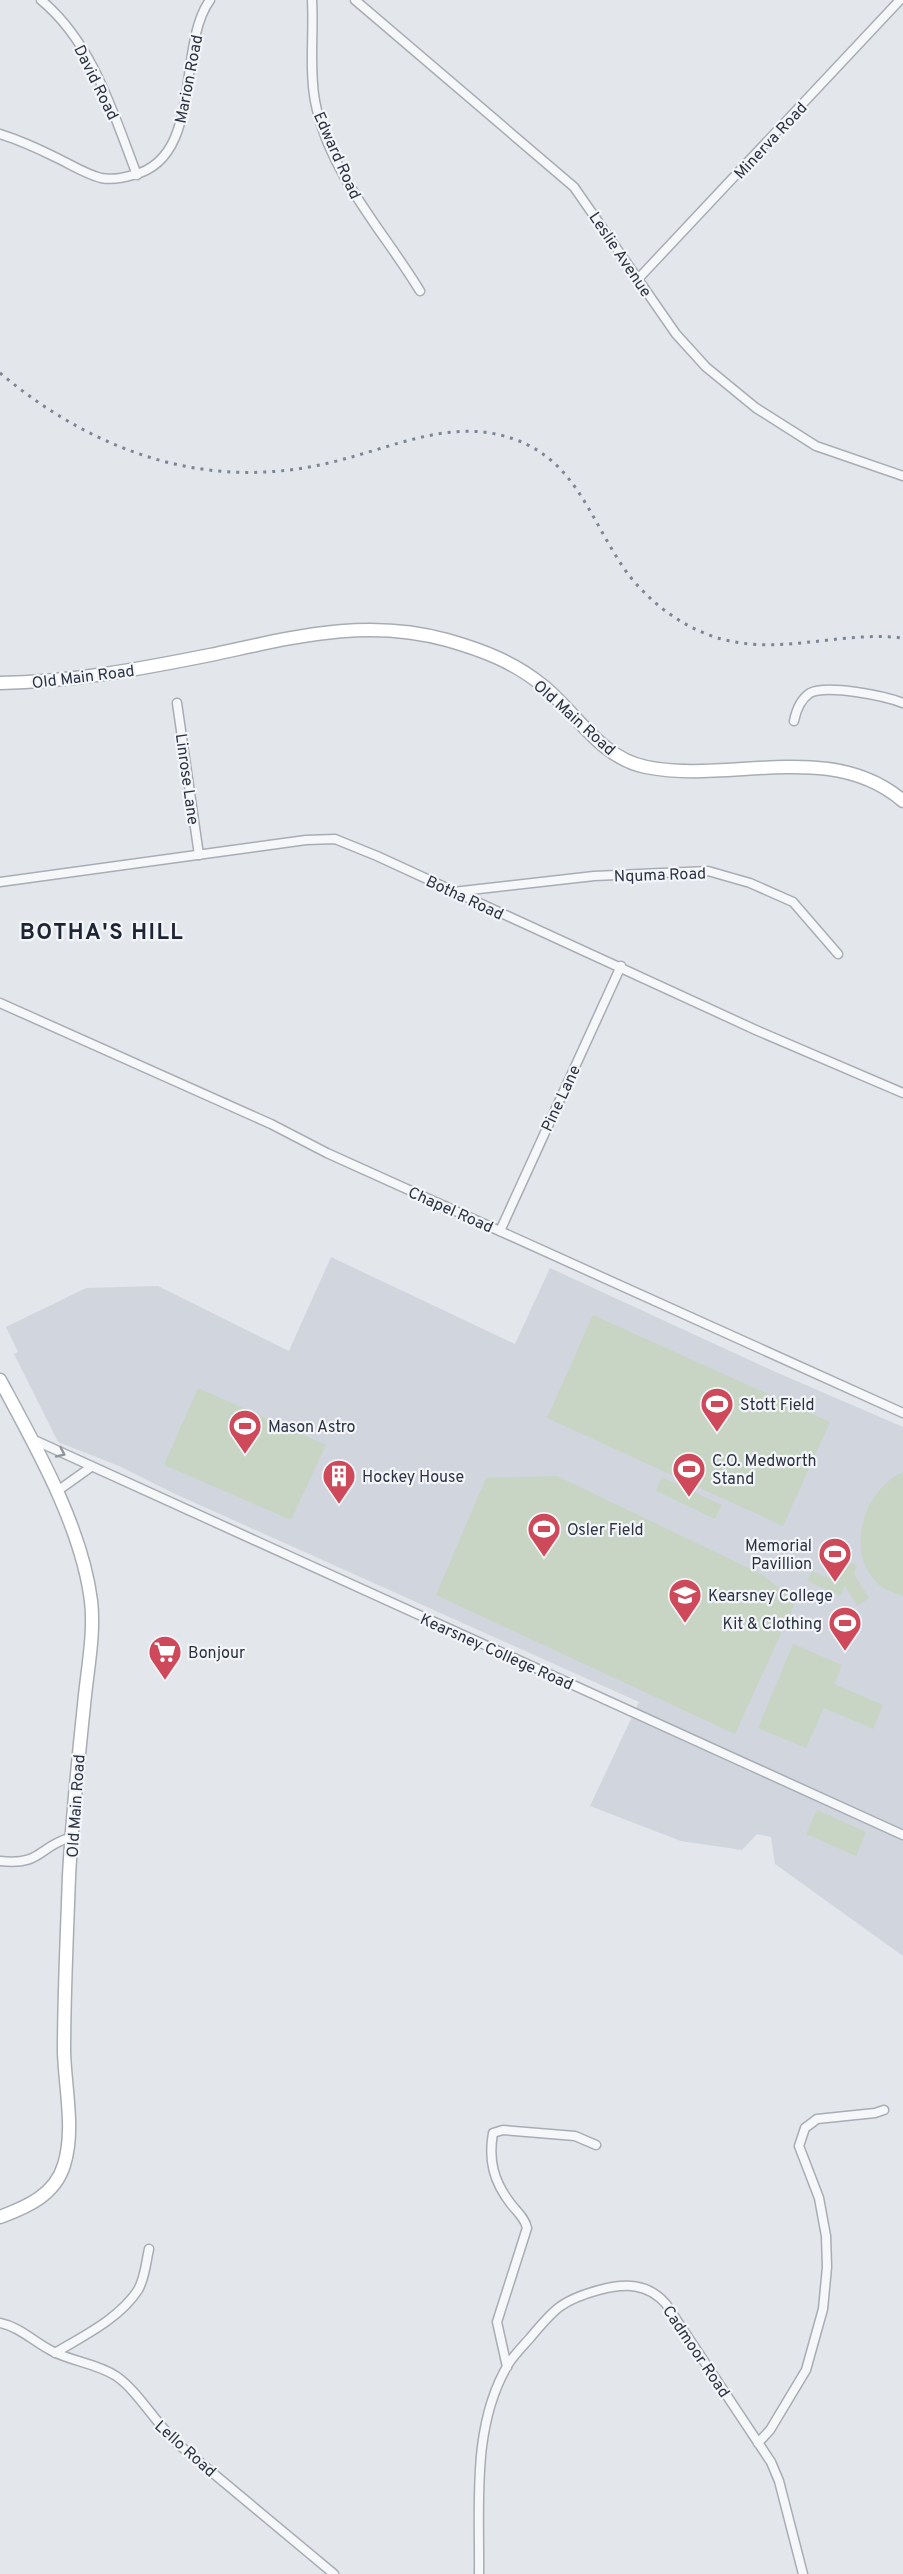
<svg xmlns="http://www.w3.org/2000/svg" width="903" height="2574" viewBox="0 0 903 2574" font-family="Overpass,sans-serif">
  <rect width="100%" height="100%" fill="#e3e6eb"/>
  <path fill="#d1d5dd" d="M 331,1257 L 515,1344 L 550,1268 L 771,1370 L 903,1427 L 903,1956 L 775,1864 L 771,1837 L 757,1834 L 742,1850 L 681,1841 L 590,1806 L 639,1702 L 173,1493 L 119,1466 L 58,1442 L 14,1354 L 18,1352 L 6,1327 L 86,1288 L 158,1286 L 289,1351 Z"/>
  <g fill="#c8d5c4">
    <path d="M 593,1315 L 830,1422 L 783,1526 L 547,1418 Z"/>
    <path d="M 198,1388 L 326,1445 L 291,1520 L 164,1465 Z"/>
    <path d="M 903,1472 L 903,1596 C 895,1593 884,1590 878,1584 C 844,1552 864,1489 903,1472 Z"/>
    <path d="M 557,1476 L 761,1574 L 796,1601 L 735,1734 L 436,1595 L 486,1478 Z"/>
    <path d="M 662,1477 L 722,1505 L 715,1519 L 656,1491 Z"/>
    <path d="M 845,1560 L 857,1565 L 854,1574 L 869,1598 L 857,1606 L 845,1585 L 841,1596 L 807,1581 L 812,1571 L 836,1581 Z"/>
    <path d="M 793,1644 L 842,1665 L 834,1684 L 883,1705 L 873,1729 L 824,1708 L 806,1748 L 758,1728 Z"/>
    <path d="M 817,1810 L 866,1832 L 856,1856 L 806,1834 Z"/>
  </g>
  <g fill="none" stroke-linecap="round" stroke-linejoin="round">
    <g stroke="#a8adb5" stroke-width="11">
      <g id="minor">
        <path d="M 41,0 C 93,43 113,113 137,175"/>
        <path d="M 312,0 C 314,33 309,68 315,101 C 329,174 383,230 420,291"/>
        <path d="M 355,0 L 574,187 L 676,334 L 706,367 L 756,408 L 816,446 L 903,476"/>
        <path d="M 0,134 C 19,140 37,148 55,157 C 70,164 85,174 101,178 C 112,180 123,178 133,175 C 204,158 176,47 210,0"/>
        <path d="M 638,279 L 900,0"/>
        <path d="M 177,703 L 199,855"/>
        <path d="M 794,721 C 796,711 801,699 810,693 C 827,684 885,696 903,703"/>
        <path d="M 0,882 L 306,840 L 335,839 L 377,856 L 758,1031 L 903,1093"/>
        <path d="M 453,892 L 594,876 L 708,871 L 750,883 L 793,902 L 838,954"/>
        <path d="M 0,1003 L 271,1124 L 327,1153 L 903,1413"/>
        <path d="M 500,1231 L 621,966"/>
        <path d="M 32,1439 L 903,1835"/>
        <path d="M 56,1492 L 91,1467"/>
        <path d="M 0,1861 C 42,1866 38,1846 72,1837"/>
        <path d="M 0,2323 C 20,2327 34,2342 52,2351 C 73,2362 96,2363 116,2376 C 137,2390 157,2425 178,2444 L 334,2574"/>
        <path d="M 55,2353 C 83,2336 119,2319 138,2290 C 145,2278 146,2262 149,2249"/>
        <path d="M 507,2367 L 497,2322 L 527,2228 C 525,2218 517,2212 511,2204 C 494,2182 488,2161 493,2133 L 503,2130 L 575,2136 L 596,2145"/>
        <path d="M 758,2443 L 770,2430 L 806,2370 L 823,2309 L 827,2267 L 826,2236 L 819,2198 L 799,2146 L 805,2128 L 817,2119 L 875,2113 L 884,2110"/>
        <path d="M 479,2574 C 480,2505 471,2425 509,2363 C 515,2354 523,2346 530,2338 C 554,2309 562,2300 599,2290 C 625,2283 648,2283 666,2304 L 771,2462 L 779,2481 L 803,2574"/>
      </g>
    </g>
    <g stroke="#a8adb5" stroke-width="15">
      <g id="secondary">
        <path d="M 0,683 C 71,682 140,669 210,655 C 291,638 364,617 447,640 C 482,650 514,662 542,685 C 576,712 600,758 646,767 C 730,784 831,739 903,801"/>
        <path d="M 0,1380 C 35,1445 82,1527 91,1601 C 95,1634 87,1671 84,1705 C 78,1762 72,1819 69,1876 C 67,1934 64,1994 64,2052 C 65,2088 75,2130 64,2165 C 55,2195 27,2207 0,2217"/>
      </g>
    </g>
    <use href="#minor" stroke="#f6f7f9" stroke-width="8"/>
    <use href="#secondary" stroke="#fff" stroke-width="12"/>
    <path stroke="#7c8595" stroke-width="3" stroke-dasharray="3 6" stroke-linecap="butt" d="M 0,373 C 99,456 216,495 344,459 C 394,446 448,422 500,435 C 576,453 588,519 628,574 C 649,601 677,623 709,635 C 774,659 837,630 903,638"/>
  </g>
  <defs><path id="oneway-chevron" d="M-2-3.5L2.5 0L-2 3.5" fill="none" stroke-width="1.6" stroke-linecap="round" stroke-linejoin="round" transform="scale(1.5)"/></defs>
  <use stroke="#90959e" href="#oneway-chevron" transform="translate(61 1453) rotate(25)"/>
  <defs>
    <g id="stadium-pin" transform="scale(1.725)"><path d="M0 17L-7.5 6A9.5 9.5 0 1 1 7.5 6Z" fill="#ce4a5b" stroke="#f3f5f8"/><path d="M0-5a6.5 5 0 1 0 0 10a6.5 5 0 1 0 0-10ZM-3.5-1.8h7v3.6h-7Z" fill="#fff"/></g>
    <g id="building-pin" transform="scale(1.725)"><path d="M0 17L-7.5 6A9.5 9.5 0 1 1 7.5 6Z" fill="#ce4a5b" stroke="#f3f5f8"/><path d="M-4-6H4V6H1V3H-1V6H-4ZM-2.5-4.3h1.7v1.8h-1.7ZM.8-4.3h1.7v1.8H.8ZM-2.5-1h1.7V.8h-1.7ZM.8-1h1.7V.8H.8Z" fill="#fff"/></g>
    <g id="school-pin" transform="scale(1.725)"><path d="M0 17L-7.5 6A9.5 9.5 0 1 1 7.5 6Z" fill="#ce4a5b" stroke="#f3f5f8"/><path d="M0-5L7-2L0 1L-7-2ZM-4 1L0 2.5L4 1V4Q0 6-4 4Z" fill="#fff"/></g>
    <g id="supermarket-pin" transform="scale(1.725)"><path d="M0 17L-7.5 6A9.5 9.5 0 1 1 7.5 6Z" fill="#ce4a5b" stroke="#f3f5f8"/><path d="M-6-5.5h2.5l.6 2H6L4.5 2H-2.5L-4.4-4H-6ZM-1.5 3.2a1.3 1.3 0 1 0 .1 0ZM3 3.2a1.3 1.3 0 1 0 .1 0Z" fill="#fff"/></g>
  </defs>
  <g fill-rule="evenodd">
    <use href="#stadium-pin" x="717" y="1404"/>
    <use href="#stadium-pin" x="245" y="1426"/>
    <use href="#stadium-pin" x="689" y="1469"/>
    <use href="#building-pin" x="339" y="1476"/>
    <use href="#stadium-pin" x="544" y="1529"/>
    <use href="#stadium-pin" x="835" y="1554"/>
    <use href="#school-pin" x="685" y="1595"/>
    <use href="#stadium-pin" x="845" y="1623"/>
    <use href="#supermarket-pin" x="165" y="1652"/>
  </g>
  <g text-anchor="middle" stroke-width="4.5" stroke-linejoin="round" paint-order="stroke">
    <g font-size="16" fill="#2b3343" stroke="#f3f5f8">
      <text transform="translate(188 79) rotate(-79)" y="6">Marion Road</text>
      <text transform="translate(97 82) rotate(64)" y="6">David Road</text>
      <text transform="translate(770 140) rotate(-47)" y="6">Minerva Road</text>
      <text transform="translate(338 155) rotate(66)" y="6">Edward Road</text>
      <text transform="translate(621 254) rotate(56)" y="6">Leslie Avenue</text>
      <text transform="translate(83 676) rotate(-7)" y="6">Old Main Road</text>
      <text transform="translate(575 717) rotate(42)" y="6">Old Main Road</text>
      <text transform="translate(188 779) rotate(82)" y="6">Linrose Lane</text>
      <text transform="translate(660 874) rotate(-2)" y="6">Nquma Road</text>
      <text transform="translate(465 897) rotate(25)" y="6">Botha Road</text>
      <text transform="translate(560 1098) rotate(-65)" y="6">Pine Lane</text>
      <text transform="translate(451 1209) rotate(24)" y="6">Chapel Road</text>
      <text transform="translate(497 1651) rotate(24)" y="6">Kearsney College Road</text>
      <text transform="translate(75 1806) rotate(-86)" y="6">Old Main Road</text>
      <text transform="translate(697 2351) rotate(56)" y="6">Cadmoor Road</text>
      <text transform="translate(186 2448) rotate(42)" y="6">Lello Road</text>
    </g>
    <g font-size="16" fill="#2b3343" stroke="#f3f5f8" text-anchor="start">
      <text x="740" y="1410">Stott Field</text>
      <text x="268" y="1432">Mason Astro</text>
      <text x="712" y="1466">C.O. Medworth<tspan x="712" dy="18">Stand</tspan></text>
      <text x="362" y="1482">Hockey House</text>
      <text x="567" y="1535">Osler Field</text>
      <text x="812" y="1551" text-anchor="end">Memorial<tspan x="812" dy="18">Pavillion</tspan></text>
      <text x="708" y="1601">Kearsney College</text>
      <text x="822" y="1629" text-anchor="end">Kit &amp; Clothing</text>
      <text x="188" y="1658">Bonjour</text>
    </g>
    <g font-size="22" font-weight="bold" letter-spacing="1.5" fill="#1d2434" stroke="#f3f5f8">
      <text x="102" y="939">BOTHA'S HILL</text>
    </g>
  </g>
</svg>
